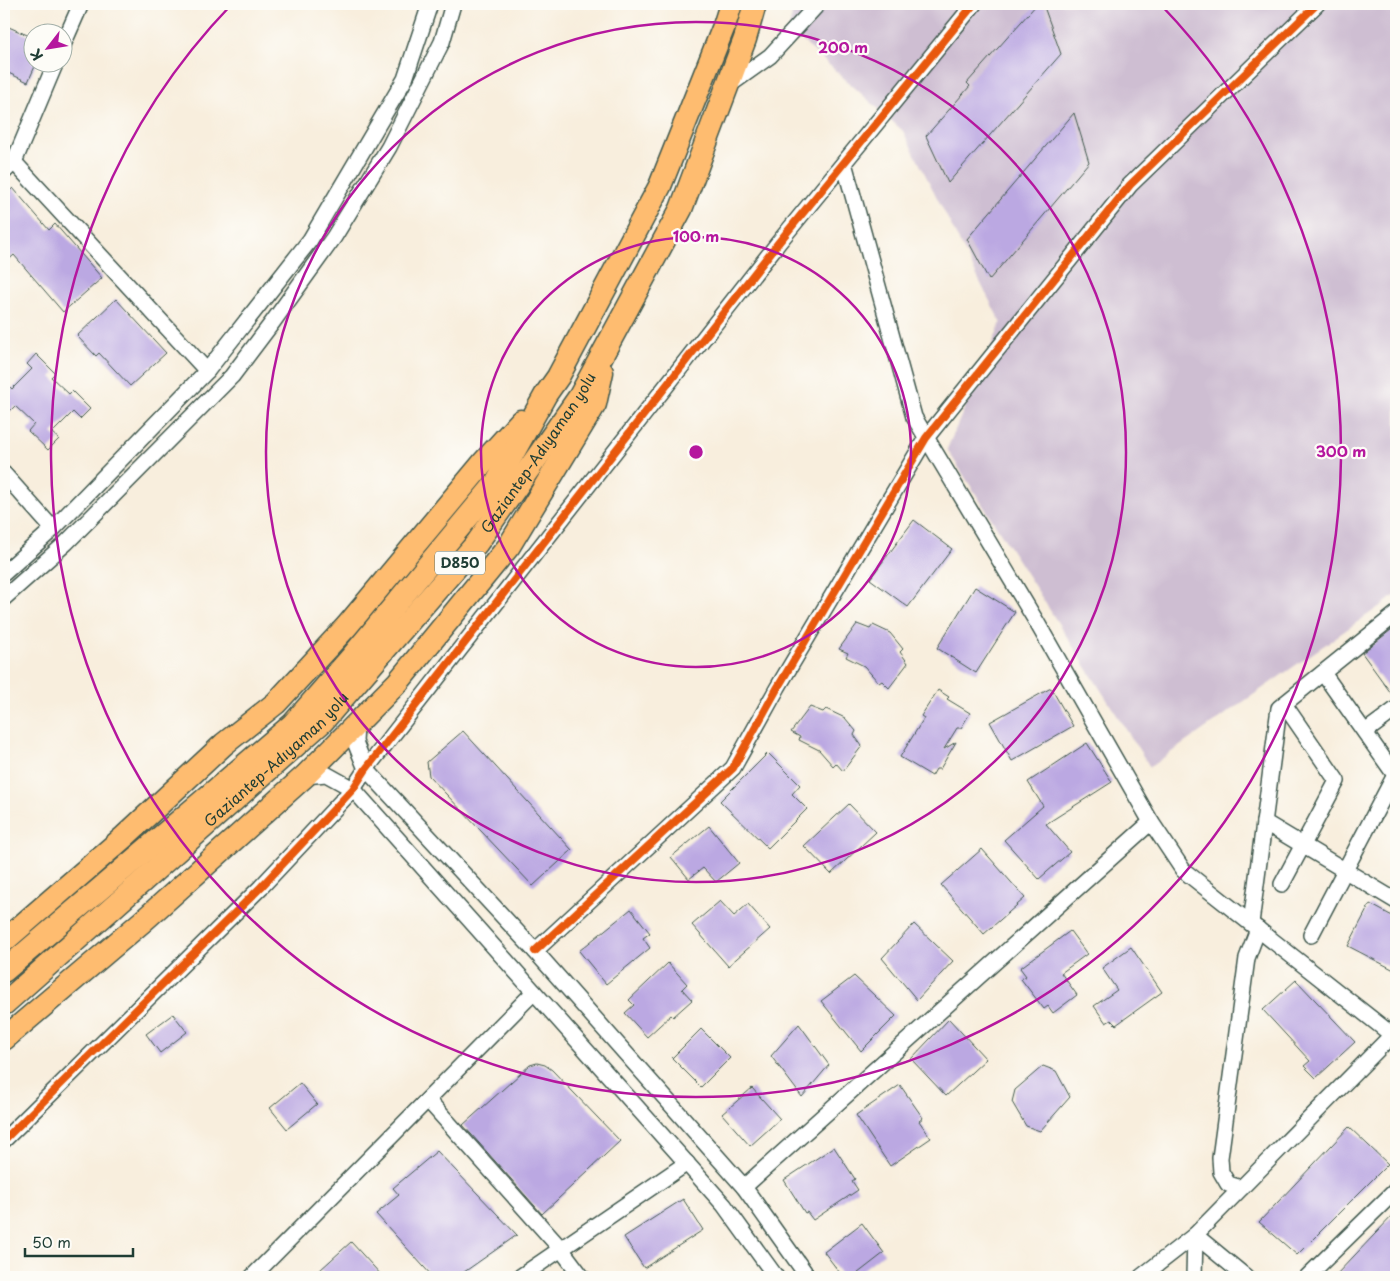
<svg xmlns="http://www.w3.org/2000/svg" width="1400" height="1281" viewBox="0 0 1400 1281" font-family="'Playpen Sans',sans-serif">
  <rect width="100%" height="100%" fill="#fdfcf7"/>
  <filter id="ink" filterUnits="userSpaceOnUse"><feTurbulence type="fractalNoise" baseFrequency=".02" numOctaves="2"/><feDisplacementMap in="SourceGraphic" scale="10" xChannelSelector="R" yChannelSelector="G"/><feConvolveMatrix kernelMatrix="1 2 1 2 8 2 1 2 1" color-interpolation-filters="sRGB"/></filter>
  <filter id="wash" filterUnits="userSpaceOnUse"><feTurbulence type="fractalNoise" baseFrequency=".0096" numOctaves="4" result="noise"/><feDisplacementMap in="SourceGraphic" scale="20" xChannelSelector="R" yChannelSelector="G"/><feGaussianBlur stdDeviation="1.12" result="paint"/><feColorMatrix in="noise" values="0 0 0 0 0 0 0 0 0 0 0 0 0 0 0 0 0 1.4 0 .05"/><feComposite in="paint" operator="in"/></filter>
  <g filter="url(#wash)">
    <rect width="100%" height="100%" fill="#f8eedd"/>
    <path fill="#cebed2" d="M 794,4 L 1396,4 L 1396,595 L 1150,767 L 947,449 L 1001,323 L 903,131 L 789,29 Z"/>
    <g id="blocks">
      <g fill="#bba8e2">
        <path d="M 1037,4 L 1043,4 L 1061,54 L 948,183 L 926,136 L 970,86 L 967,83 Z"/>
        <path d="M 4,25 L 32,37 L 32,62 L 37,62 L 28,82 L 4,71 Z"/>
        <path d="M 1074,113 L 1089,162 L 989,280 L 967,239 Z"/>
        <path d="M 13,188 L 49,230 L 55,224 L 102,278 L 63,312 L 14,255 L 4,264 L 4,196 Z"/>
        <path d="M 116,299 L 166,353 L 130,386 L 99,353 L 96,356 L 77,336 Z"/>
        <path d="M 36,354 L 55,373 L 51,377 L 69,394 L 72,391 L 90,409 L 80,419 L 73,412 L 52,433 L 59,439 L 48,450 L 28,431 L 34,424 L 15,406 L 10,411 L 4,405 L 4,381 L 12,389 L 32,369 L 27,364 Z"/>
        <path d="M 914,520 L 952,549 L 908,607 L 870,579 Z"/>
        <path d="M 975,587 L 1015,612 L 976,673 L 937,648 Z"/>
        <path d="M 857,624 L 870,629 L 873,625 L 890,633 L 903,649 L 900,652 L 908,663 L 889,688 L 882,681 L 879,683 L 864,666 L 846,657 L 848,653 L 839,649 Z"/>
        <path d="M 1396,626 L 1396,700 L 1362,653 Z"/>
        <path d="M 1051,688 L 1073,726 L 1012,761 L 990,722 Z"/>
        <path d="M 938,690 L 949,697 L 947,699 L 970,713 L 961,728 L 957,728 L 944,749 L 956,742 L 940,769 L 936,769 L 932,776 L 900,757 L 924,718 L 921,716 Z"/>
        <path d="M 810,707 L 823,712 L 826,709 L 845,718 L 856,731 L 854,735 L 862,746 L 843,771 L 836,763 L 833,766 L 819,750 L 799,740 L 800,737 L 791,732 Z"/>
        <path d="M 463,731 L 572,850 L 533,886 L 429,776 L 427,762 Z"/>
        <path d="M 1087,743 L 1112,782 L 1046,824 L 1070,852 L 1039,879 L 1004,840 L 1043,806 L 1028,782 Z"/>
        <path d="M 768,753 L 800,785 L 792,794 L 807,809 L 768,848 L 720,801 Z"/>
        <path d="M 849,804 L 876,832 L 831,874 L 804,846 Z"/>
        <path d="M 709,826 L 739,863 L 716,882 L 703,868 L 689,879 L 671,857 Z"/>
        <path d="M 982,849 L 1025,898 L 984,934 L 941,885 Z"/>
        <path d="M 720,901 L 734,916 L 748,904 L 770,929 L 728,966 L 692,925 Z"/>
        <path d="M 1370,904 L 1396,918 L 1396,971 L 1348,946 Z"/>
        <path d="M 631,909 L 650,933 L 643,938 L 650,948 L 606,984 L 579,951 Z"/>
        <path d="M 914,924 L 953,961 L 917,1000 L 882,958 Z"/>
        <path d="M 1070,931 L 1087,954 L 1061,973 L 1077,995 L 1053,1013 L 1048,1006 L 1044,1009 L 1021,979 L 1026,976 L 1020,968 Z"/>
        <path d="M 1131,947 L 1162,992 L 1116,1025 L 1111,1020 L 1106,1023 L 1094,1006 L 1117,990 L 1102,968 Z"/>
        <path d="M 668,963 L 687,984 L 682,989 L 692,1000 L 673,1017 L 671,1015 L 647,1037 L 625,1013 L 634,1005 L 629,1000 Z"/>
        <path d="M 854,976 L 896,1016 L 861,1051 L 821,1001 Z"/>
        <path d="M 1296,980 L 1355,1042 L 1316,1078 L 1304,1066 L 1310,1061 L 1263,1010 Z"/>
        <path d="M 173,1014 L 187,1032 L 160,1053 L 146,1034 Z"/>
        <path d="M 949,1019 L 986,1059 L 946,1096 L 911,1059 Z"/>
        <path d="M 799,1024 L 829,1065 L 802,1097 L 771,1056 Z"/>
        <path d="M 701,1029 L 730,1058 L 701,1087 L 672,1058 Z"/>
        <path d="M 537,1063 L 545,1065 L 552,1070 L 620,1141 L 542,1214 L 463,1125 L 530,1065 Z"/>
        <path d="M 1043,1066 L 1056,1071 L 1070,1097 L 1040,1131 L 1026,1126 L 1012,1102 L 1015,1090 Z"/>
        <path d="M 300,1083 L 317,1104 L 287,1129 L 270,1108 Z"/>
        <path d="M 900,1085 L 923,1118 L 919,1121 L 931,1138 L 890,1166 L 856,1115 Z"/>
        <path d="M 752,1088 L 780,1119 L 750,1146 L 722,1114 Z"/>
        <path d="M 1349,1127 L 1388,1164 L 1297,1255 L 1259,1222 Z"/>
        <path d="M 834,1147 L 855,1179 L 852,1181 L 858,1190 L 813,1220 L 807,1212 L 805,1213 L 784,1180 Z"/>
        <path d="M 437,1151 L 517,1235 L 457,1277 L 433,1277 L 376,1214 L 399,1195 L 393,1188 Z"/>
        <path d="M 683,1199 L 703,1230 L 644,1268 L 624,1237 Z"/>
        <path d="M 1396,1212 L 1396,1277 L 1334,1277 Z"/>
        <path d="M 862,1223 L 884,1253 L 853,1277 L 843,1277 L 824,1252 Z"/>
        <path d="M 351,1242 L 383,1277 L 327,1277 L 320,1270 Z"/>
      </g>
    </g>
  </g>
  <g filter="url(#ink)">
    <use href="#blocks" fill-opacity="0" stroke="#40584d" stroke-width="1"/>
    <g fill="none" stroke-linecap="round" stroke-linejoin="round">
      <g stroke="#40584d" stroke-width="18">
        <g id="minor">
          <path d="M 62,47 L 81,4"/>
          <path d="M 728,86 L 770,56 L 818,4"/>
          <path d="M 14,162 L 207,371"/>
          <path d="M 844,163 L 914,417 L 1036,621 L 1151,822 L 1183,870 L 1396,1038"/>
          <path d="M 4,172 L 14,162 L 56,62"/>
          <path d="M 4,474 L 53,529"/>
          <path d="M 4,573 L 53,529 L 207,371 L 310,240 L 405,79 L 430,4"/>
          <path d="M 4,598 L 66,543 L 232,376 L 272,323 L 334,237 L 389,147 L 442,42 L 453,4"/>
          <path d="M 356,725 L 355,742 L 366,769 L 535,951 L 744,1187 L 808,1277"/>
          <path d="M 1365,732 L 1396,709"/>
          <path d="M 305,776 L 326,774 L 353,789 L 724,1205 L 776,1277"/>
          <path d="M 1264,822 L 1396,901"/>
          <path d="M 1282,884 L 1337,781 L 1284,704"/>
          <path d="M 1251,923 L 1279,708 L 1396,614"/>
          <path d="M 1311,935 L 1395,775 L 1323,673"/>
          <path d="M 535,951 L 733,768 L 778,687 L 926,438 L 1130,185 L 1317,4"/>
          <path d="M 428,1100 L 561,1249 L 582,1277"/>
          <path d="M 4,1140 L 261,887 L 353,789 L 366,769 L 779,242 L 974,4"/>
          <path d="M 744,1187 L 1151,822"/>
          <path d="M 1241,1188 L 1228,1184 L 1221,1172 L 1220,1158 L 1247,958 L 1258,929"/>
          <path d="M 1195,1235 L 1246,1277"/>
          <path d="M 252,1277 L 534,992"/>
          <path d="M 520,1277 L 687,1163"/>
          <path d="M 1141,1277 L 1195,1235 L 1392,1035"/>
          <path d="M 1194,1277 L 1195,1235"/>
          <path d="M 1307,1277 L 1396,1190"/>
        </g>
      </g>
      <g stroke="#40584d" stroke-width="25">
        <g id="highway">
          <path d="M 4,941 L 124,837 L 224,744 L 276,703 L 347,626 L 483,463 L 521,421"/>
          <path d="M 4,971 L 293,724 L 350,659 L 497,482 L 546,394 L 558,377 L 660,186 L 724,26 L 731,4"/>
          <path id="s1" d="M 4,1004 L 322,722 L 477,543 L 580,396 L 681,209 L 745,39 L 755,4"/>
          <path d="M 4,1039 L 143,921 L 305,776 L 398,682 L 509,546 L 595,404 L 602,372"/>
        </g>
      </g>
      <use href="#minor" stroke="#fff" stroke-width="15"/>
      <use href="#highway" stroke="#febc70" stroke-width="22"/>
      <g stroke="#fdfcf7" stroke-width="11">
        <g id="cycleway">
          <path d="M 535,951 L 733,768 L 778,687 L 926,438 L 1130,185 L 1317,4"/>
          <path d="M 4,1140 L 261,887 L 353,789 L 366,769 L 779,242 L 974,4"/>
        </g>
      </g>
      <use href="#cycleway" stroke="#e8590c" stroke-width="8"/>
    </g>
  </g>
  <g fill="none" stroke="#b5179e" stroke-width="2.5">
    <circle cx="696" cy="452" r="215"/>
    <circle cx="696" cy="452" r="430"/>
    <path d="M1160 4A645 645 0 1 1 232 4"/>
  </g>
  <g text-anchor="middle" stroke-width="4.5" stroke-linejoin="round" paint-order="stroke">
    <rect fill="#fdfcf7" stroke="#62766e" stroke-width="1" x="435" y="551.5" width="50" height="23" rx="4"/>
    <g font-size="14" font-weight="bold" fill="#1f3d34">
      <text x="460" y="568">D850</text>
    </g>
    <g font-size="15" fill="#1f3d34" stroke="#fdfcf7">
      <text dy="5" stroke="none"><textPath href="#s1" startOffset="771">Gaziantep-Adıyaman yolu</textPath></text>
      <text dy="5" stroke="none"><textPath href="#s1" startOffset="366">Gaziantep-Adıyaman yolu</textPath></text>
    </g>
  </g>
  <circle cx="696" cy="452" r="8" fill="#b5179e" stroke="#fdfcf7" stroke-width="2.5"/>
  <g font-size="15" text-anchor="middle" font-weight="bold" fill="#b5179e" stroke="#fdfcf7" stroke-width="4.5" stroke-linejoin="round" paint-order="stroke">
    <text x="843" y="53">200 m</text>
    <text x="696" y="242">100 m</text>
    <text x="1341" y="457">300 m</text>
  </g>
  <rect width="1400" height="1281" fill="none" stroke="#fdfcf7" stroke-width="20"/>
  <g transform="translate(48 48) rotate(239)"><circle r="24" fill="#fdfcf7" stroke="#a4b0a9"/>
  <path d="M0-4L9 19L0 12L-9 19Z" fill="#b5179e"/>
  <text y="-8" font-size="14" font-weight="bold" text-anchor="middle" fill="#1f3d34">K</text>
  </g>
  <path d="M25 1248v8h108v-8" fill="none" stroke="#1f3d34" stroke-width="2.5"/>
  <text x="32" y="1248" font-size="15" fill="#1f3d34" stroke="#fdfcf7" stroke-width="4" paint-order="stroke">50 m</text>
</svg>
